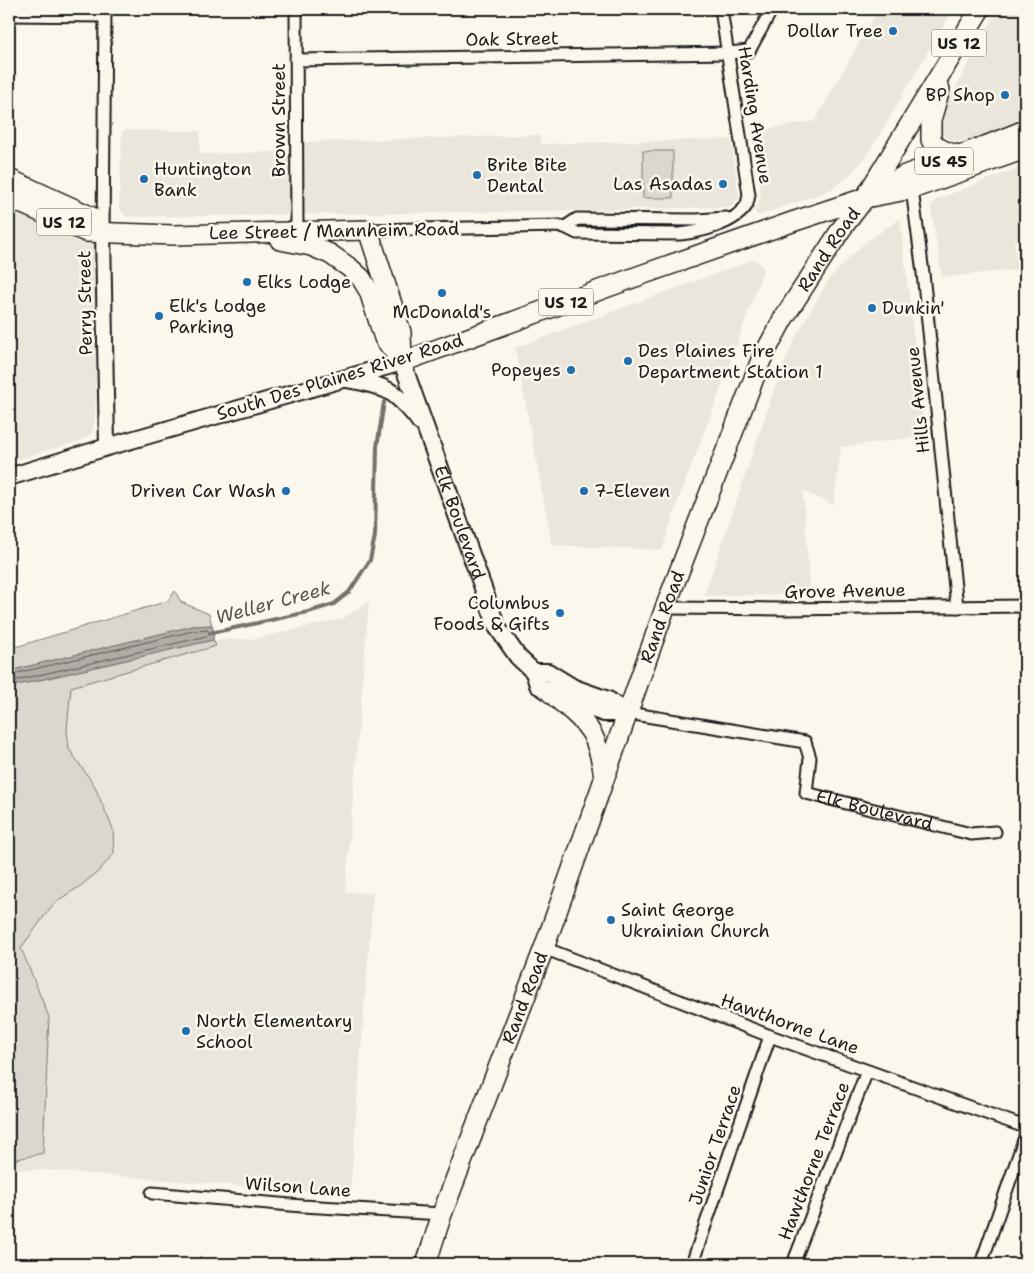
<svg xmlns="http://www.w3.org/2000/svg" width="1034" height="1273" viewBox="0 0 1034 1273" font-family="'Shantell Sans',sans-serif">
  <rect width="100%" height="100%" fill="#fbf7ec"/>
  <filter id="ink" filterUnits="userSpaceOnUse"><feTurbulence type="fractalNoise" baseFrequency=".02" numOctaves="2"/><feDisplacementMap in="SourceGraphic" scale="10" xChannelSelector="R" yChannelSelector="G"/><feConvolveMatrix kernelMatrix="1 2 1 2 8 2 1 2 1" color-interpolation-filters="sRGB"/></filter>
  <g filter="url(#ink)">
    <g fill="#eae6dc">
      <path d="M 878,9 L 955,9 L 943,26 L 875,142 L 863,160 L 850,175 L 832,189 L 759,216 L 754,212 L 758,205 L 761,192 L 752,134 L 756,131 L 815,121 Z"/>
      <path d="M 998,9 L 1025,9 L 1025,121 L 970,140 L 956,141 L 950,140 L 943,135 L 941,130 L 940,121 L 942,113 Z"/>
      <path d="M 122,130 L 200,131 L 200,154 L 303,151 L 306,142 L 539,135 L 541,144 L 731,139 L 739,197 L 731,207 L 542,211 L 127,217 L 119,209 Z"/>
      <path d="M 1025,165 L 1025,236 L 1014,241 L 1017,270 L 942,277 L 931,207 L 935,200 Z"/>
      <path d="M 9,194 L 103,234 L 95,418 L 92,432 L 87,437 L 80,441 L 9,462 Z"/>
      <path d="M 900,219 L 925,436 L 841,447 L 834,505 L 803,491 L 810,594 L 704,596 L 780,373 L 795,338 L 829,279 L 863,244 Z"/>
      <path d="M 755,259 L 764,268 L 726,375 L 679,498 L 662,550 L 552,545 L 515,348 Z"/>
      <path d="M 369,602 L 345,892 L 373,893 L 350,1195 L 43,1170 L 9,1169 L 9,687 L 213,640 L 253,639 L 342,619 Z"/>
    </g>
    <g fill="#dad7ce" stroke="#7b7a75">
      <rect x="643" y="151" width="30" height="47"/>
      <path d="M 175,591 L 181,602 L 209,614 L 212,625 L 193,626 L 9,671 L 9,649 L 168,601 Z"/>
      <path d="M 213,640 L 216,646 L 71,687 L 67,730 L 69,749 L 94,785 L 113,829 L 114,853 L 99,871 L 79,887 L 54,903 L 21,948 L 49,1017 L 43,1153 L 9,1161 L 9,687 Z"/>
    </g>
    <path fill="#afaca5" stroke="#74726e" d="M 212,625 L 214,632 L 213,640 L 9,687 L 9,671 L 193,626 Z"/>
    <g fill="none" stroke-linecap="round" stroke-linejoin="round">
      <path stroke="#575653" stroke-width="1" d="M 9,675 L 193,631 L 207,630 L 209,632 L 209,635 L 207,636 L 9,682"/>
      <path stroke="#74726e" stroke-width="4" d="M 211,633 L 308,612 L 334,604 L 349,592 L 370,560 L 375,536 L 377,447 L 384,402"/>
      <g stroke="#1c1c1c" stroke-width="15">
        <g id="minor">
          <path d="M 296,9 L 297,232"/>
          <path d="M 9,15 L 105,16"/>
          <path d="M 296,60 L 728,53 L 749,51 L 772,9"/>
          <path d="M 912,189 L 923,273 L 957,607"/>
          <path d="M 565,227 L 577,219 L 697,220 L 726,218"/>
          <path d="M 368,230 L 559,226 L 565,227 L 577,233 L 680,234 C 700,232 734,224 746,206 C 748,203 748,198 749,195 L 721,9"/>
          <path d="M 103,234 L 105,9"/>
          <path d="M 665,608 L 786,609 L 1025,606"/>
          <path id="s1" d="M 628,713 L 805,742 L 810,758 L 806,793 L 971,834 L 995,832"/>
          <path d="M 544,948 L 770,1036 L 1025,1127"/>
          <path d="M 152,1193 L 302,1206 L 442,1214"/>
          <path d="M 692,1264 L 770,1036"/>
          <path d="M 793,1264 L 867,1071"/>
          <path d="M 981,1264 L 1025,1137"/>
        </g>
      </g>
      <g stroke="#1c1c1c" stroke-width="18">
        <path id="tertiary" d="M 103,234 L 107,447"/>
      </g>
      <g stroke="#1c1c1c" stroke-width="20">
        <g id="secondary">
          <path d="M 347,379 C 362,381 376,384 389,391 C 399,397 414,413 420,422"/>
          <path id="s2" d="M 9,477 L 107,447 L 402,362 L 497,627 L 518,657 L 534,672 L 538,685 L 550,692 L 573,702 L 604,713 L 628,713"/>
          <path d="M 534,672 L 548,672 L 574,688 L 608,700 L 628,713"/>
        </g>
      </g>
      <g stroke="#1c1c1c" stroke-width="22">
        <g id="primary">
          <path d="M 940,89 L 931,120 L 931,140 C 938,150 948,153 960,155"/>
          <path d="M 9,179 L 90,216 L 103,234"/>
          <path d="M 877,191 L 905,175 L 985,146 L 1025,130"/>
          <path d="M 9,198 L 86,232 L 174,235 L 368,230 L 401,332 L 402,362"/>
          <path d="M 280,240 L 311,246 L 330,254 L 350,268 L 361,278 L 369,291 L 384,338 L 402,362"/>
          <path d="M 402,362 L 641,275 L 792,222 L 865,198 L 912,189 L 1025,149"/>
          <path d="M 550,692 C 564,705 582,717 592,734 C 598,745 603,766 604,779"/>
          <path id="s3" d="M 426,1264 L 442,1214 L 544,948 L 665,608 L 761,360 L 783,319 L 842,228 L 865,198 L 980,9"/>
        </g>
      </g>
      <use href="#minor" stroke="#fbf7ec" stroke-width="11"/>
      <use href="#tertiary" stroke="#fbf7ec" stroke-width="14"/>
      <use href="#secondary" stroke="#fbf7ec" stroke-width="16"/>
      <use href="#primary" stroke="#fbf7ec" stroke-width="19"/>
    </g>
  </g>
  <g fill="#1f6fb2" stroke="#fbf7ec" stroke-width="2">
    <circle cx="893" cy="31" r="5"/>
    <circle cx="1005" cy="95" r="5"/>
    <circle cx="477" cy="175" r="5"/>
    <circle cx="144" cy="179" r="5"/>
    <circle cx="723" cy="184" r="5"/>
    <circle cx="247" cy="282" r="5"/>
    <circle cx="442" cy="293" r="5"/>
    <circle cx="872" cy="308" r="5"/>
    <circle cx="159" cy="316" r="5"/>
    <circle cx="628" cy="361" r="5"/>
    <circle cx="571" cy="370" r="5"/>
    <circle cx="286" cy="491" r="5"/>
    <circle cx="584" cy="491" r="5"/>
    <circle cx="560" cy="613" r="5"/>
    <circle cx="611" cy="920" r="5"/>
    <circle cx="186" cy="1031" r="5"/>
  </g>
  <g text-anchor="middle" stroke-width="5" stroke-linejoin="round" paint-order="stroke">
    <g fill="#fbf7ec" stroke="#5f5e5a" stroke-width="1">
      <rect x="931.5" y="29.5" width="55" height="27" rx="4"/>
      <rect x="915" y="147.5" width="58" height="27" rx="4"/>
      <rect x="36.5" y="208.5" width="55" height="27" rx="4"/>
      <rect x="538.5" y="288.5" width="55" height="27" rx="4"/>
    </g>
    <g font-size="16" font-weight="bold" fill="#1c1c1c">
      <text x="959" y="49">US 12</text>
      <text x="944" y="167">US 45</text>
      <text x="64" y="228">US 12</text>
      <text x="566" y="308">US 12</text>
    </g>
    <g font-size="18" fill="#1c1c1c" stroke="#fbf7ec" text-anchor="start">
      <text x="883" y="37" text-anchor="end">Dollar Tree</text>
      <text x="995" y="101" text-anchor="end">BP Shop</text>
      <text x="487" y="171">Brite Bite<tspan x="487" dy="21">Dental</tspan></text>
      <text x="154" y="175">Huntington<tspan x="154" dy="21">Bank</tspan></text>
      <text x="713" y="190" text-anchor="end">Las Asadas</text>
      <text x="257" y="288">Elks Lodge</text>
      <text x="169" y="312">Elk's Lodge<tspan x="169" dy="21">Parking</tspan></text>
      <text x="882" y="314">Dunkin'</text>
      <text x="442" y="318" text-anchor="middle">McDonald's</text>
      <text x="638" y="357">Des Plaines Fire<tspan x="638" dy="21">Department Station 1</tspan></text>
      <text x="561" y="376" text-anchor="end">Popeyes</text>
      <text x="276" y="497" text-anchor="end">Driven Car Wash</text>
      <text x="594" y="497">7-Eleven</text>
      <text x="550" y="609" text-anchor="end">Columbus<tspan x="550" dy="21">Foods &amp; Gifts</tspan></text>
      <text x="621" y="916">Saint George<tspan x="621" dy="21">Ukrainian Church</tspan></text>
      <text x="196" y="1027">North Elementary<tspan x="196" dy="21">School</tspan></text>
    </g>
    <g font-size="18" fill="#1c1c1c" stroke="#fbf7ec">
      <text transform="translate(512 39) rotate(-1)" y="6">Oak Street</text>
      <text transform="translate(755 115) rotate(81)" y="6">Harding Avenue</text>
      <text transform="translate(279 120) rotate(-90)" y="6">Brown Street</text>
      <text transform="translate(334 231) rotate(-1)" y="6">Lee Street / Mannheim Road</text>
      <text dy="6" stroke="none"><textPath href="#s3" startOffset="1094">Rand Road</textPath></text>
      <text transform="translate(85 303) rotate(-91)" y="6">Perry Street</text>
      <text transform="translate(340 377) rotate(-17)" y="6">South Des Plaines River Road</text>
      <text transform="translate(918 400) rotate(-96)" y="6">Hills Avenue</text>
      <text dy="6" stroke="none"><textPath href="#s2" startOffset="580">Elk Boulevard</textPath></text>
      <text transform="translate(845 591) rotate(-1)" y="6">Grove Avenue</text>
      <text dy="6" stroke="none"><textPath href="#s3" startOffset="689">Rand Road</textPath></text>
      <text dy="6" stroke="none"><textPath href="#s1" startOffset="302">Elk Boulevard</textPath></text>
      <text dy="6" stroke="none"><textPath href="#s3" startOffset="284">Rand Road</textPath></text>
      <text transform="translate(790 1024) rotate(20)" y="6">Hawthorne Lane</text>
      <text transform="translate(715 1145) rotate(-71)" y="6">Junior Terrace</text>
      <text transform="translate(814 1161) rotate(-69)" y="6">Hawthorne Terrace</text>
      <text transform="translate(298 1187) rotate(4)" y="6">Wilson Lane</text>
    </g>
    <g font-size="19" font-style="italic" fill="#575653" stroke="#fbf7ec">
      <text transform="translate(273 602) rotate(-15)" y="7">Weller Creek</text>
    </g>
  </g>
  <rect width="1034" height="1273" fill="none" stroke="#fbf7ec" stroke-width="30"/>
  <rect x="15" y="15" width="1004" height="1243" fill="none" stroke="#1c1c1c" stroke-width="2" filter="url(#ink)"/>
</svg>
